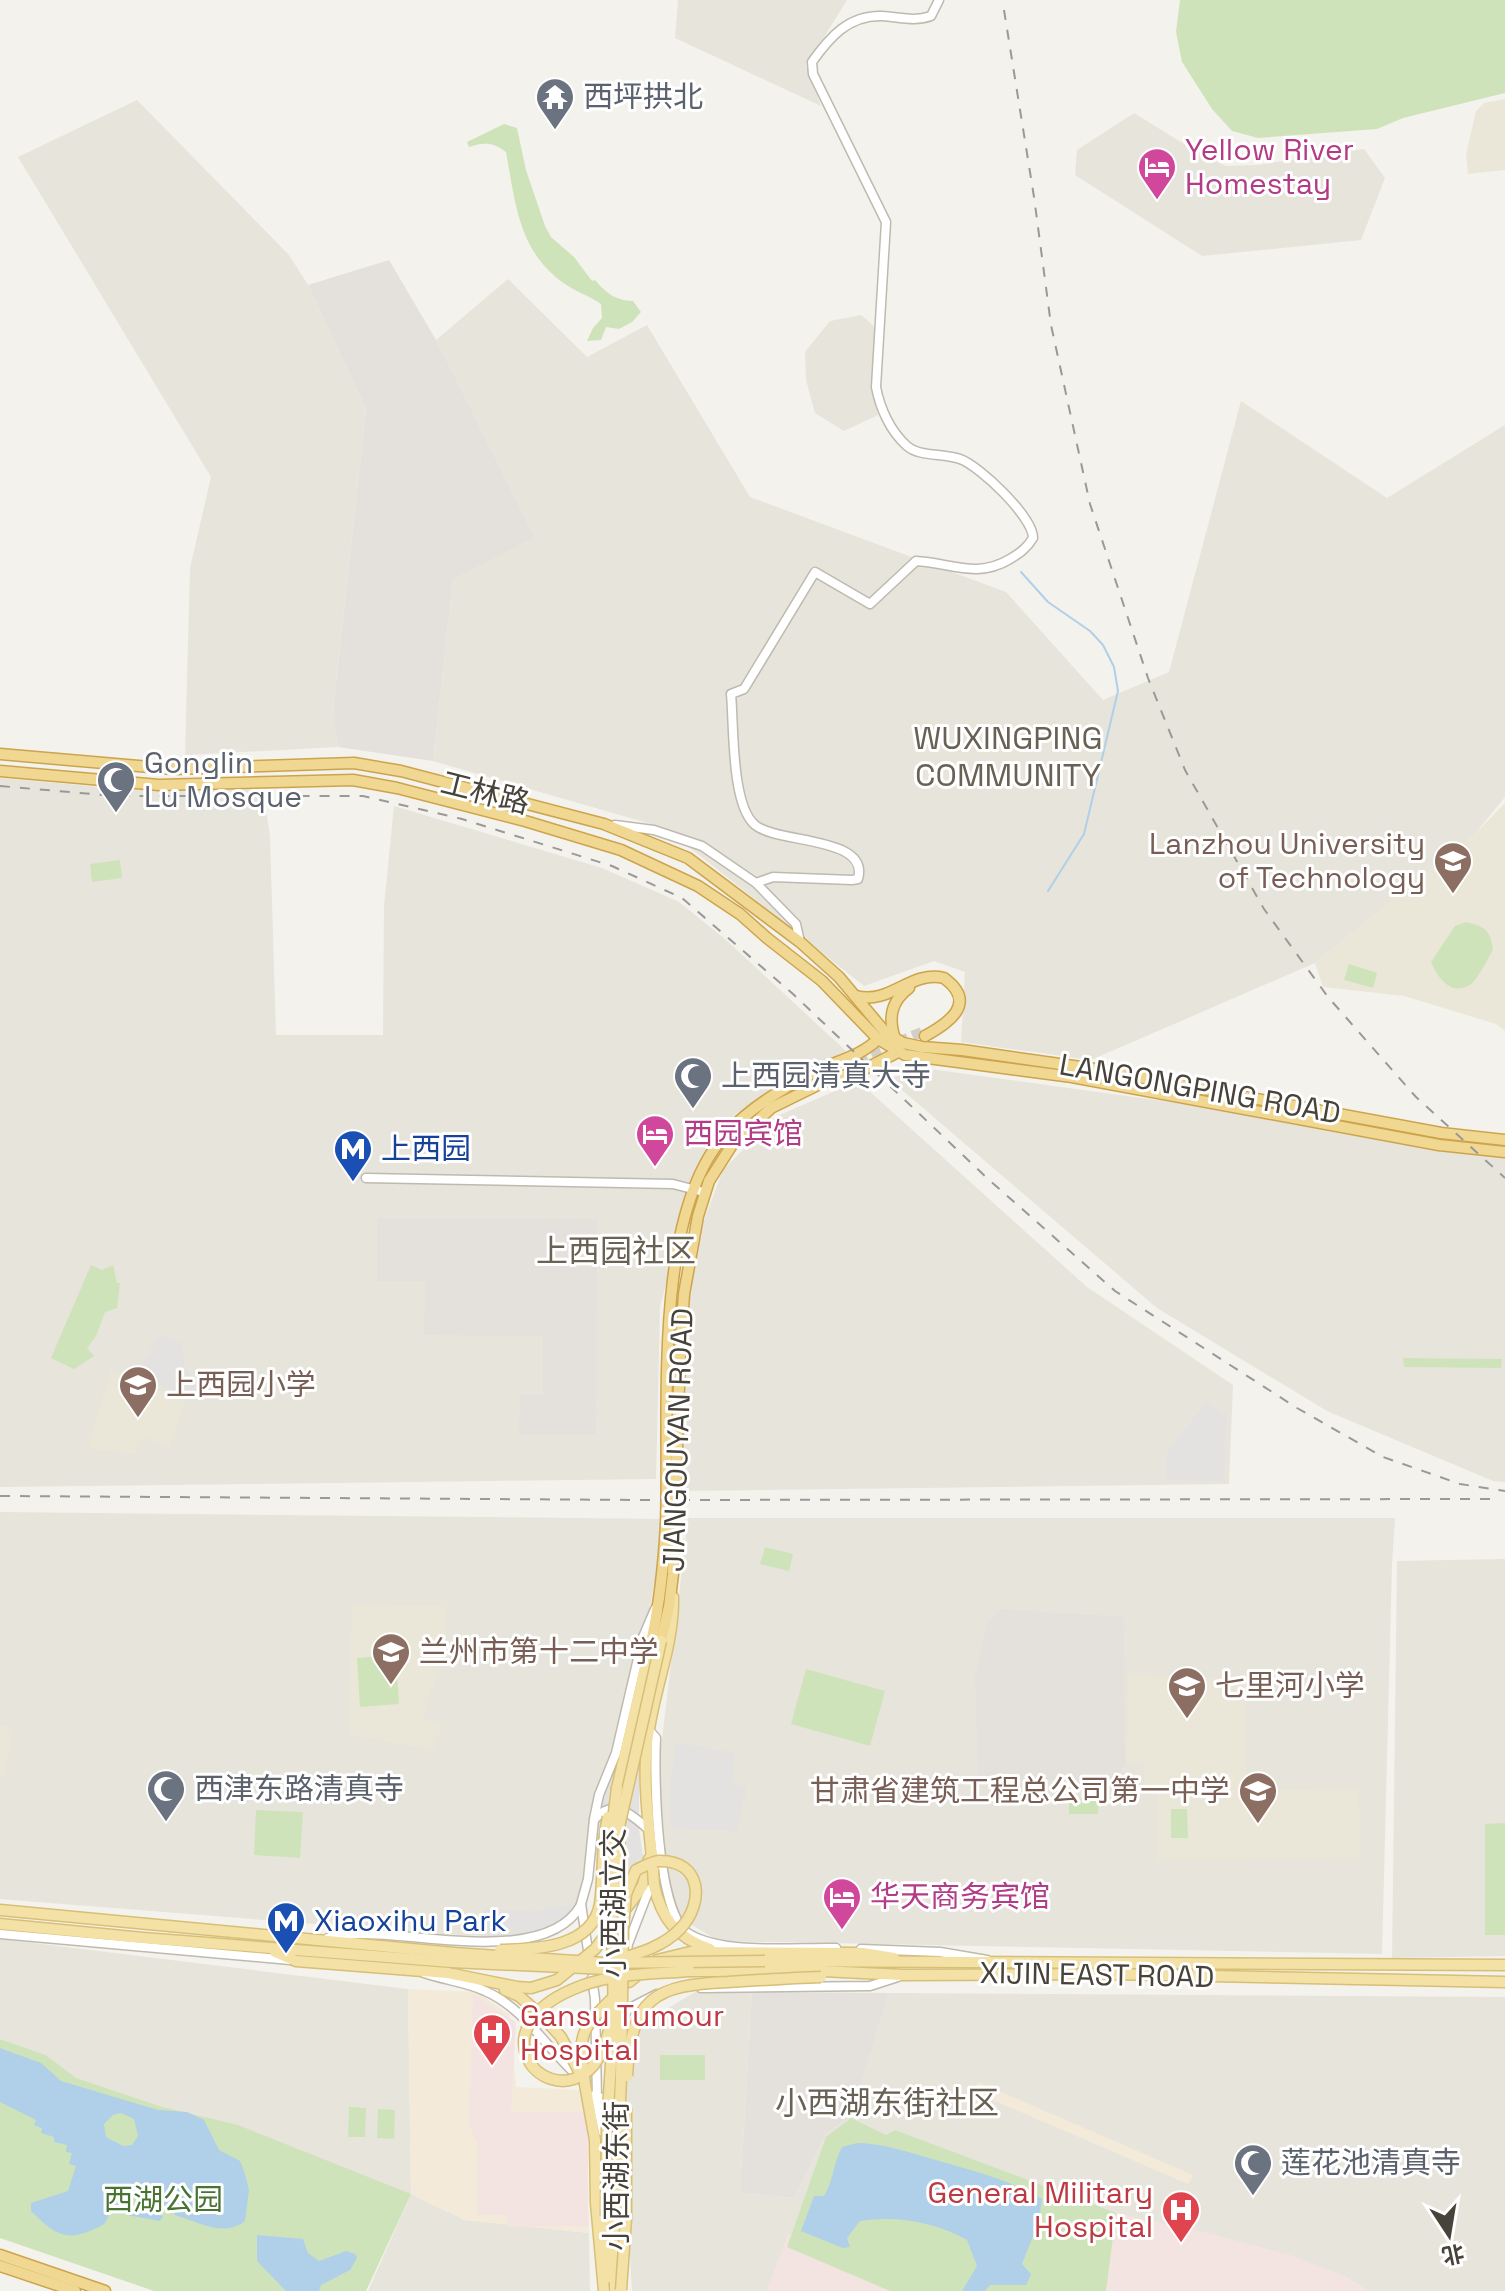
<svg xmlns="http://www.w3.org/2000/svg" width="1505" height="2291" viewBox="0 0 1505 2291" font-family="'Space Grotesk','Noto Sans SC',sans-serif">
  <rect width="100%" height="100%" fill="#f4f2ec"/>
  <g fill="#e7e4db">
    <path d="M 678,0 L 847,0 L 806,66 L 821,106 L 675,38 Z"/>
    <path d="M 137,100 L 289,255 L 308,285 L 366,409 L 333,710 L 338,747 L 185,755 L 190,568 L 211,477 L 18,157 Z"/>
    <path d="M 1134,113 L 1184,144 L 1226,166 L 1257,165 L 1364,149 L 1385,178 L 1361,240 L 1202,256 L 1075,175 L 1077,150 Z"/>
    <path d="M 508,279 L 587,357 L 647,325 L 750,497 L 1006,592 L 1103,700 L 1169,672 L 1241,401 L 1387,498 L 1505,425 L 1505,797 L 1474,835 L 1315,963 L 1091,1060 L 961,1042 L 965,972 L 934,961 L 864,986 L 665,828 L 433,761 L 453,579 L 477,426 L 436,340 Z"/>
    <path d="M 861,315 L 876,328 L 873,389 L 878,415 L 844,431 L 815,413 L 806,380 L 805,352 L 830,321 Z"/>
    <path d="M 0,778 L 101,787 L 263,790 L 270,836 L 276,1035 L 383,1035 L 384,906 L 394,806 L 602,868 L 679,902 L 725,939 L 846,1051 L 737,1113 L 711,1142 L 693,1182 L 660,1307 L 656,1479 L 0,1487 Z"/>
    <path d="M 930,1069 L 1505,1148 L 1505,1482 L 1493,1481 L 1327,1411 L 1157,1308 L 888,1078 Z"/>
    <path d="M 858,1081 L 1087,1287 L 1233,1385 L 1229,1484 L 681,1491 L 690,1258 L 723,1170 L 775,1117 Z"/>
    <path d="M 0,1512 L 666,1519 L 617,1788 L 589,1880 L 560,1932 L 511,1937 L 440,1934 L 0,1899 Z"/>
    <path d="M 688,1518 L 1395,1518 L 1392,1565 L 1382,1954 L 719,1941 L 675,1915 L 659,1869 L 657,1782 Z"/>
    <path d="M 1505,1559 L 1505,1956 L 1392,1958 L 1397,1561 Z"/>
    <path d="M 0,1939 L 408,1989 L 411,2194 L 465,2220 L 589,2233 L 590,2291 L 368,2291 L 411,2194 L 75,2078 L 46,2055 L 0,2039 Z"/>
    <path d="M 697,1991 L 752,1992 L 740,2193 L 794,2198 L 826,2134 L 852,2116 L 889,1993 L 1505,1997 L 1505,2291 L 1368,2291 L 1344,2276 L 1117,2213 L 1106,2291 L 788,2235 L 767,2291 L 632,2291 L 617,2038 Z"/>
  </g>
  <g fill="#f3eada">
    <path d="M 408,1989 L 477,1992 L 509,2014 L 516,2087 L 581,2090 L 587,2127 L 589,2233 L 465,2220 L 411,2194 Z"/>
    <path d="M 978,2082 L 1193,2175 L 1188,2184 L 974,2092 Z"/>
  </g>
  <g fill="#e4e1dd">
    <path d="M 389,260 L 436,340 L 534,537 L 453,579 L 433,761 L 338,747 L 333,711 L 366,409 L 308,285 Z"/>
    <path d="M 377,1218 L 597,1219 L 596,1434 L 519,1434 L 520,1395 L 543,1395 L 543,1336 L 424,1335 L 425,1281 L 377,1281 Z"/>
    <path d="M 1000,1609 L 1124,1617 L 1125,1764 L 1117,1780 L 978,1781 L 975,1676 L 987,1622 Z"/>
    <path d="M 752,1992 L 889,1993 L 852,2116 L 826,2134 L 794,2198 L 740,2193 Z"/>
  </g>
  <g fill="#ebe7d8">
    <path d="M 1505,99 L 1505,170 L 1468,174 L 1466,155 L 1476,111 L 1484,103 Z"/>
    <path d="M 1505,803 L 1505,1031 L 1496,1024 L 1404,996 L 1323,987 L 1315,963 L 1474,835 Z"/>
    <path d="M 111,1370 L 185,1403 L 169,1446 L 142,1437 L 135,1454 L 88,1448 Z"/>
    <path d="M 352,1604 L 447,1607 L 444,1655 L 422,1717 L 442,1726 L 432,1750 L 349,1734 Z"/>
    <path d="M 1128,1675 L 1246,1679 L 1246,1790 L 1359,1789 L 1360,1859 L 1158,1860 L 1157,1791 L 1145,1789 L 1144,1761 L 1127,1761 Z"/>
    <path d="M 0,1725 L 13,1729 L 4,1777 L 0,1776 Z"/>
  </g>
  <g fill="#f3e4e1">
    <path d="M 473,1994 L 516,2022 L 511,2112 L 585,2112 L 588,2130 L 588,2226 L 508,2227 L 507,2215 L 477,2215 L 478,2145 L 469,2125 Z"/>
    <path d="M 1116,2213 L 1208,2233 L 1290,2255 L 1344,2276 L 1368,2291 L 1106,2291 Z"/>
    <path d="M 788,2234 L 894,2279 L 913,2291 L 767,2291 Z"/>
  </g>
  <g fill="#cfe3ba">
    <path d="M 1180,0 L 1505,0 L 1505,93 L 1403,118 L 1377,129 L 1258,138 L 1232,131 L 1212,109 L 1182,62 L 1176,32 Z"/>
    <path d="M 504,124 L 517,128 L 526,170 L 545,226 L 551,237 L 574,257 L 592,281 L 595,280 C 607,294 615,300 633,301 L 641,312 L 632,322 L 619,329 L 606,327 L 601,340 L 587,341 L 593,328 L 602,318 L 601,304 C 591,297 582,294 573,289 C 519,258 516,206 506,152 C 493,142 484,142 469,147 L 467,142 Z"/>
    <path d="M 120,860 L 122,878 L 92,882 L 90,864 Z"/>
    <path d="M 1466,922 C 1485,926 1491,931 1493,950 C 1487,960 1479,977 1471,984 C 1452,998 1437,977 1431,962 L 1455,926 Z"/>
    <path d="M 1349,964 L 1377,973 L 1373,988 L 1344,980 Z"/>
    <path d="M 91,1265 L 102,1270 L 113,1265 L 117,1283 L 120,1283 L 117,1308 L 105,1312 L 96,1336 L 87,1348 L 94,1356 L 74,1369 L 51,1358 Z"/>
    <path d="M 1403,1358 L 1502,1359 L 1501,1368 L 1404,1367 Z"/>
    <path d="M 765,1547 L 793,1554 L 789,1571 L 760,1564 Z"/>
    <path d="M 396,1655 L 399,1704 L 360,1707 L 357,1658 Z"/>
    <path d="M 806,1669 L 885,1691 L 870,1746 L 791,1724 Z"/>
    <rect x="1069" y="1798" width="29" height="16"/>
    <path d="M 1171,1809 L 1187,1809 L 1188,1838 L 1171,1838 Z"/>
    <path d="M 256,1810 L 303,1812 L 300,1858 L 254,1855 Z"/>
    <path d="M 1505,1823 L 1505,1935 L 1485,1935 L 1485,1824 Z"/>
    <path d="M 0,2039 L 46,2055 L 76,2078 L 162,2107 L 238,2125 L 411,2194 L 366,2291 L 154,2291 L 0,2238 Z"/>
    <rect x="660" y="2055" width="45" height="25"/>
    <path d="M 349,2107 L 366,2108 L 365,2137 L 348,2137 Z"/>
    <path d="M 378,2109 L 395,2110 L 394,2139 L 377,2138 Z"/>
    <path d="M 851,2118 L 886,2135 L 895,2130 L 1116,2213 L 1106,2291 L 890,2291 L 787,2247 L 826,2137 Z"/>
  </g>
  <g fill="#e4e2e0">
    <path d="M 159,1335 L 182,1343 L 185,1369 L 206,1389 L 197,1400 L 136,1375 Z"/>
    <path d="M 1206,1402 L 1227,1415 L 1224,1481 L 1165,1480 L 1167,1453 Z"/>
    <path d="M 626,1731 L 645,1735 L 639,1775 L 639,1829 L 647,1881 L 595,1896 L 600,1810 Z"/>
    <path d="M 676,1742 L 735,1753 L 732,1783 L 747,1787 L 736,1833 L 725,1830 L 681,1830 L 681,1827 L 671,1827 L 670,1783 Z"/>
    <path d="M 578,1904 L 570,1918 L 551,1929 L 524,1935 L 481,1937 L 485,1908 L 533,1911 Z"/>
  </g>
  <g fill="#b0cfe9" fill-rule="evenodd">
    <path d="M 0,2048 L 41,2063 L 61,2081 L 158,2110 L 187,2112 L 204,2120 L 219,2150 L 240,2161 L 245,2174 L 249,2190 L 245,2221 C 224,2238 198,2222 175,2215 L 171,2205 C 156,2210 147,2209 134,2198 L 128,2204 L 135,2210 L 163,2216 L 160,2221 L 127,2215 L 119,2210 L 109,2213 C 107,2224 102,2226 92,2230 C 63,2243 52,2231 31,2211 L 31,2203 L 68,2191 L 76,2166 L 69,2164 L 72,2153 L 66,2152 L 67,2145 L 54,2142 L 54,2137 L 41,2133 L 42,2128 L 34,2125 L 36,2120 L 0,2102 ZM 121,2113 L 134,2119 L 138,2136 L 132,2145 L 123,2146 L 106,2137 L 104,2124 L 113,2115 Z"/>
    <path d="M 857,2143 C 884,2143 910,2153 936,2160 C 972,2171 1009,2179 1042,2199 L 1039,2221 L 1022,2264 L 1031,2274 L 1026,2285 L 990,2285 L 985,2291 L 962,2291 L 977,2266 L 967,2240 C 936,2222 895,2215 860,2221 L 847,2238 L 850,2247 L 843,2248 L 801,2231 L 814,2196 L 824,2196 C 834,2179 833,2164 842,2147 Z"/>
    <path d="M 257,2235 L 303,2239 L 308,2253 L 319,2261 L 346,2251 L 355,2254 L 357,2258 L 350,2270 L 321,2285 L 319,2291 L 286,2291 L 257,2261 Z"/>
  </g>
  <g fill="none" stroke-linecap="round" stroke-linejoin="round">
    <path stroke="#b0cfe9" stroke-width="2" d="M 1021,572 L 1048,602 L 1090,631 L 1103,645 L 1114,667 L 1118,691 L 1084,834 L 1048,891"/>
    <path stroke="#d2cfc8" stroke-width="10" stroke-dasharray="10 5" stroke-linecap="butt" d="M 857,1059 L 922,1032"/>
    <g stroke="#bfbaaf" stroke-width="11">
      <g id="tertiary">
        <path d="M 615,825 L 654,830 L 702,846 L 756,883 L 796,924 L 800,942"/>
        <path d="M 756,883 L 773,877 L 852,880 L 858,879 C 870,836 778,844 755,825 C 731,805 734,725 731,694 L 744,689 L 815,572 L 870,604 L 916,561 C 951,563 977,579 1010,559 C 1020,553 1027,548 1033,538 C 1033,517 980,466 960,459 C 944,453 919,457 907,446 C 890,431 880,408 876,387 L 886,222 L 813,74 L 812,62 C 829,38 848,15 882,16 C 900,17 914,22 931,16 L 939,0"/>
        <path d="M 366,1178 L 673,1184 L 700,1191"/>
        <path d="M 649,1730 L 656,1738 C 654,1776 656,1914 689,1934 C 724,1955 795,1947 836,1948"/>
        <path d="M 595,1819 C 614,1797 632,1815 648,1829"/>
        <path d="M 0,1934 L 290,1960"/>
        <path d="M 328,1938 C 338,1937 349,1934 359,1934 C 417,1932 547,1966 581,1905"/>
        <path d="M 861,1949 L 940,1952 L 987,1960"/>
        <path d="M 589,1957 L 581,1904 L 588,1879 L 594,1819 L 599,1795 L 616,1753 L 643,1637 L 655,1609"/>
        <path d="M 626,1957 L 628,1944 L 653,1879"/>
        <path d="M 424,1973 C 444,1980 466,1982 485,1991 C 525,2008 549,2052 581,2079"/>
        <path d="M 592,1978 L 595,1999 L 597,2098 L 611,2097"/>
        <path d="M 701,1988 L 870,1986 L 898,1977"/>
        <path d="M 623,2018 L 628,2009 L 657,1994"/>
        <path d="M 595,2095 L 603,2132"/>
      </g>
    </g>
    <g stroke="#d7bf77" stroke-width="13">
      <g id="primary">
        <path d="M 617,1788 L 652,1638"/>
        <path d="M 653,1869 C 649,1823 641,1776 649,1729 C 656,1684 674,1642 673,1597"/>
        <path d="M 654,1885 C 661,1918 677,1938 710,1949"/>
        <path d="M 0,1910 L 454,1953"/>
        <path d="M 0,1924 L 143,1938 L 451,1962"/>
        <path d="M 595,1949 L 637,1894 L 643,1885 L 649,1859"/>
        <path d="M 275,1952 L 296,1961 L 448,1973 L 517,1987 L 531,1988"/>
        <path d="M 765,1961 L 1505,1965"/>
        <path d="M 690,1971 L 822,1971 L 903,1975 L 1112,1974 L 1505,1982"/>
        <path d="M 629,1982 L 657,1960 L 690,1952 L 863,1953 L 894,1958"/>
        <path d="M 505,1990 L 519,1996 L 543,2017"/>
        <path d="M 585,2084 L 595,2140 L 596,2203 L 604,2291"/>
        <path d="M 606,2216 L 607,2278"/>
        <path d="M 615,2291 L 615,2215"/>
      </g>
    </g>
    <g stroke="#cda44d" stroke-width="13">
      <g id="trunk">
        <path d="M 0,754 L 173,769 L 354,763 L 401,771 L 604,824 L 688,858 L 800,942 L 839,977 L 885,1032 L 903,1043 L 922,1047 L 962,1050 L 1095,1069 L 1441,1133 L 1505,1140"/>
        <path d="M 0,771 L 159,785 L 353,780 L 397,788 L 525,821 L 621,850 L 698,886 L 740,914 L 767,938 L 822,981 L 878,1039 L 905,1055 L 1072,1077 L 1439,1145 L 1505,1152"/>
        <path d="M 856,996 C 891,1005 910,970 944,978 C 978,1003 949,1023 925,1036"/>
        <path d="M 895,1039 C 888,1018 891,1001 909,988"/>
        <path d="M 652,1638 C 660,1600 664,1562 666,1523 C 670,1417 651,1217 725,1135 C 752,1105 789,1084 825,1067 C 844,1059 863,1054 878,1039"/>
        <path d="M 661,1641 L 669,1607 L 673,1574 L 680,1354 L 684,1294 L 698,1216 L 709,1181 L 732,1145 L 771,1108 L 830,1079 L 859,1072 L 898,1052"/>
        <path d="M 0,2255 L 105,2291"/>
        <path d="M 0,2266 L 75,2291"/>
      </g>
    </g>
    <use href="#tertiary" stroke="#fff" stroke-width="8"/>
    <use href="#primary" stroke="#f3e1a6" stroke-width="10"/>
    <use href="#trunk" stroke="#f0d892" stroke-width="10"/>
    <g stroke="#999" stroke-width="2" stroke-dasharray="10 10" stroke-linecap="butt">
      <path d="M 1004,10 L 1034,197 L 1051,325 L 1090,504 L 1148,678 L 1185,770 L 1264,909 L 1328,997 L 1416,1097 L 1505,1178"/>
      <path d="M 0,786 L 114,796 L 363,796 L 462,819 L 612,866 L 682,898 L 793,994 L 987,1178 L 1115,1291 L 1297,1408 L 1383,1457 L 1460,1484 L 1505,1491"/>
      <path d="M 0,1496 L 645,1500 L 1496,1499"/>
    </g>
    <g stroke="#d7bf77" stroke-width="13" stroke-linecap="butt">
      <g id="primary-bridge">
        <path d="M 653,1870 L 654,1885"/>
        <path d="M 621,1903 L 619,1827 L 661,1641"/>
        <path d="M 500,1950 C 534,1949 592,1949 600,1904 C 604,1875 601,1846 608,1817"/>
        <path d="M 454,1953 L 606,1963 L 765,1961"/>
        <path d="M 451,1962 L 608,1969"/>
        <path d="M 606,1963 C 632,1955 661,1949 680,1929 C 705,1903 702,1860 659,1861 C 651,1862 643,1867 636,1870 L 626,1894 L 623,1929 L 621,2078 L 615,2215"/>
        <path d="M 531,1988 L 557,1980 L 595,1949"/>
        <path d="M 543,2017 L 561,2037 L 581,2075"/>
        <path d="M 609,2031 C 604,2046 599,2064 585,2073 C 540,2106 476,2025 581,1986 C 615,1973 654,1974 690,1971"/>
        <path d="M 627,2076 C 631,1998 654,1985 728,1982 C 759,1980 790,1978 821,1977"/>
        <path d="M 585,2084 C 577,2035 580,2029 616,1995"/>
        <path d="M 606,2216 L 607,2125 L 614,2018 L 610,1843 L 617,1788"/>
        <path d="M 621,2290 L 626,2219 L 626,2108"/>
      </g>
    </g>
    <use href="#primary-bridge" stroke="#f3e1a6" stroke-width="10"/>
  </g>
  <defs>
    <g id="temple-pin" transform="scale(2)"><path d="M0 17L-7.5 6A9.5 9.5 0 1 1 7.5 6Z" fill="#6b7280" stroke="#fff"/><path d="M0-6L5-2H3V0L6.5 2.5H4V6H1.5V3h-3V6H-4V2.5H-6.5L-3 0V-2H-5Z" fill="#fff"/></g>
    <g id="hotel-pin" transform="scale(2)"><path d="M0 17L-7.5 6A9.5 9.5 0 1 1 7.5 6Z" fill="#d1479c" stroke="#fff"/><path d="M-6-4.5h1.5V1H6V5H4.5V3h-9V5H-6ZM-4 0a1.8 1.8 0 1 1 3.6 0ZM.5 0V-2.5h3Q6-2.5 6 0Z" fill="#fff"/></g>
    <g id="mosque-pin" transform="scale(2)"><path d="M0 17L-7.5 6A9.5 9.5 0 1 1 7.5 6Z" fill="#6b7280" stroke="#fff"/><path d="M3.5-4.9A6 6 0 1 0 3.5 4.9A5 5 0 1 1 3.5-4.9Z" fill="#fff"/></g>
    <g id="university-pin" transform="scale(2)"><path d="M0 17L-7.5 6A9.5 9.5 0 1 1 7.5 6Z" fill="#8d6e63" stroke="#fff"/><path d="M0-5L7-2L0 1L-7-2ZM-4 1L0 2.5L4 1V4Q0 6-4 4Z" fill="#fff"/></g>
    <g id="metro-pin" transform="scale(2)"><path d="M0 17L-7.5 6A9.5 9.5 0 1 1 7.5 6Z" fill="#1a4fb4" stroke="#fff"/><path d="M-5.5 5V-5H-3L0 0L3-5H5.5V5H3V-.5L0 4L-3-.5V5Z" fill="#fff"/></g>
    <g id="school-pin" transform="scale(2)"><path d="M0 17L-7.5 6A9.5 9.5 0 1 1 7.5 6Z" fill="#8d6e63" stroke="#fff"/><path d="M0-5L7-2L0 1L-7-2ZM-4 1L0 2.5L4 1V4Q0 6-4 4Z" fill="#fff"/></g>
    <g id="hospital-pin" transform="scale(2)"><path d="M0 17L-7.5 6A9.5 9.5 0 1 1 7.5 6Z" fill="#e0444e" stroke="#fff"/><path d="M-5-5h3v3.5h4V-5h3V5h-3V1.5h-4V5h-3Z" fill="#fff"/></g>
  </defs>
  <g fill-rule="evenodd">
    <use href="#temple-pin" x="555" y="97"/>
    <use href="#hotel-pin" x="1157" y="167"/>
    <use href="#mosque-pin" x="116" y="780"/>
    <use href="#university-pin" x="1453" y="861"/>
    <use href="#mosque-pin" x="693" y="1076"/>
    <use href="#hotel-pin" x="655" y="1134"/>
    <use href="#metro-pin" x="353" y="1149"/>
    <use href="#school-pin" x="138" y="1385"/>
    <use href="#school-pin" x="391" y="1652"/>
    <use href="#school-pin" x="1187" y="1686"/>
    <use href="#mosque-pin" x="166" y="1789"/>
    <use href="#school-pin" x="1258" y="1791"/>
    <use href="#hotel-pin" x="842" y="1897"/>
    <use href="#metro-pin" x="286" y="1921"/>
    <use href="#hospital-pin" x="492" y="2033"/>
    <use href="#mosque-pin" x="1253" y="2163"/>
    <use href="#hospital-pin" x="1181" y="2210"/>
  </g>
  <g text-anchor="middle" stroke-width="6" stroke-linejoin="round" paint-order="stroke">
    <g font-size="30" fill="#5b616d" stroke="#fff" text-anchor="start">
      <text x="583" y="107">西坪拱北</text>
      <text x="144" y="773">Gonglin<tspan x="144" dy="34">Lu Mosque</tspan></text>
      <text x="721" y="1086">上西园清真大寺</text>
      <text x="194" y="1799">西津东路清真寺</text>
      <text x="1281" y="2173">莲花池清真寺</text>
    </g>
    <g font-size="30" fill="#b23c85" stroke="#fff" text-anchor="start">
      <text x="1185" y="160">Yellow River<tspan x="1185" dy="34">Homestay</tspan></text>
      <text x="683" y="1144">西园宾馆</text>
      <text x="870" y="1907">华天商务宾馆</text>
    </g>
    <g font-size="30" fill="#48433a" stroke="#fff">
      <text transform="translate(485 793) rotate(14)" y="10">工林路</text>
      <text transform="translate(1200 1089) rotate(10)" y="10">LANGONGPING ROAD</text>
      <text transform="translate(678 1440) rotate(-88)" y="10">JIANGOUYAN ROAD</text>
      <text transform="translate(614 1903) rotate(-90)" y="10">小西湖立交</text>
      <text transform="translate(1097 1975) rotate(1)" y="10">XIJIN EAST ROAD</text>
      <text transform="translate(617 2176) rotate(-90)" y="10">小西湖东街</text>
    </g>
    <g font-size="30" fill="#785e54" stroke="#fff" text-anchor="start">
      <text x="1425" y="854" text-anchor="end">Lanzhou University<tspan x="1425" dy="34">of Technology</tspan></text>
      <text x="166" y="1395">上西园小学</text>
      <text x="419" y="1662">兰州市第十二中学</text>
      <text x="1215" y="1696">七里河小学</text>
      <text x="1230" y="1801" text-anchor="end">甘肃省建筑工程总公司第一中学</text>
    </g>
    <g font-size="30" fill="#164399" stroke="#fff" text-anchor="start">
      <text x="381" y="1159">上西园</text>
      <text x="314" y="1931">Xiaoxihu Park</text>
    </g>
    <g font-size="30" fill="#be3a42" stroke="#fff" text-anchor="start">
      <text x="520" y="2026">Gansu Tumour<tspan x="520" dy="34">Hospital</tspan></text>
      <text x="1153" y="2203" text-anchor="end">General Military<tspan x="1153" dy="34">Hospital</tspan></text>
    </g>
    <g font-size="30" fill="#487433" stroke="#fff">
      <text x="163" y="2210">西湖公园</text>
    </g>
    <g font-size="32" fill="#696153" stroke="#fff">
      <text x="1008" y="749">WUXINGPING<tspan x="1008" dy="37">COMMUNITY</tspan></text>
      <text x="616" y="1262">上西园社区</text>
      <text x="887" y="2114">小西湖东街社区</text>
    </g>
  </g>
  <g transform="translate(1449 2235) rotate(168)" stroke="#ffffff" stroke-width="6" paint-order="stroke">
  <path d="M0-6L14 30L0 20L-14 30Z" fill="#48433a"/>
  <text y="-12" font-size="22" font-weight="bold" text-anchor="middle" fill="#48433a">北</text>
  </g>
</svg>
